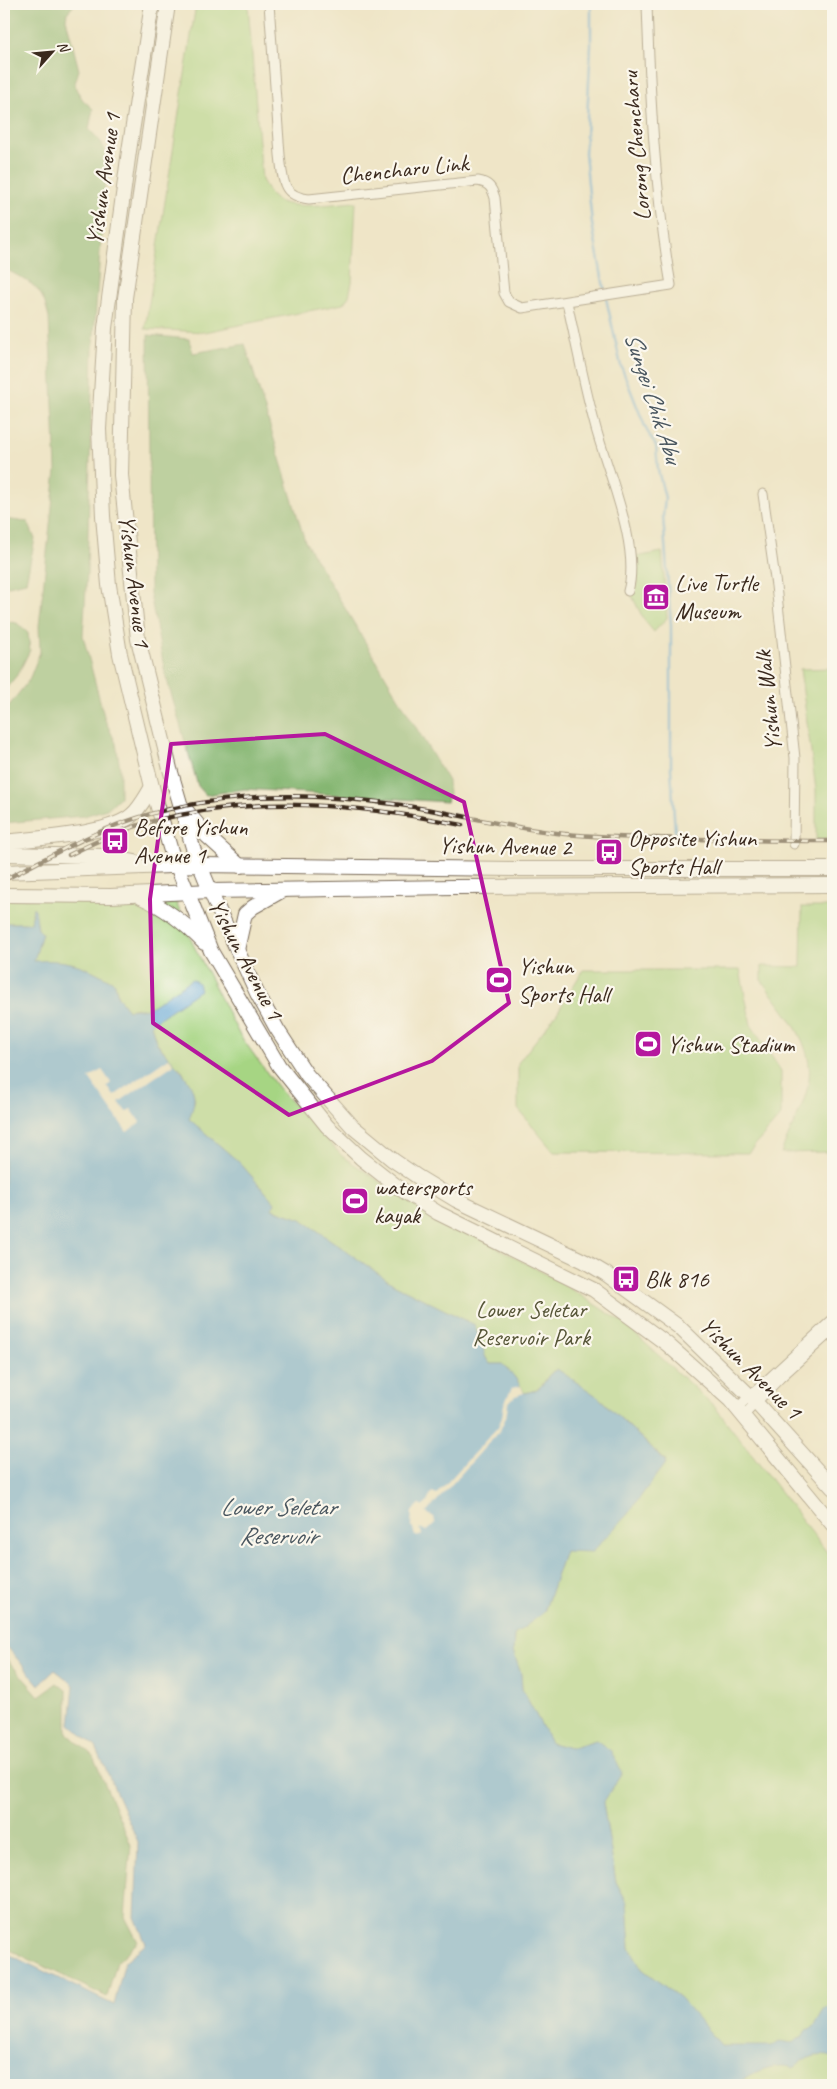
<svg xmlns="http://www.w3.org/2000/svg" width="837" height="2089" viewBox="0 0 837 2089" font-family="Caveat,sans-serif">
  <rect width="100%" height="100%" fill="#fbf7ec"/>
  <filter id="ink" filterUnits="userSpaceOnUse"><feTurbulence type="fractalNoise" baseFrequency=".02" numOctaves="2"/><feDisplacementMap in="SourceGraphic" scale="10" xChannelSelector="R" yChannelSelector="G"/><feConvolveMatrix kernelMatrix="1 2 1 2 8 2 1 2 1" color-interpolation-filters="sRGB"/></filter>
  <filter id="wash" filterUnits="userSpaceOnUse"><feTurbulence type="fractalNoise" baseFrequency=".0096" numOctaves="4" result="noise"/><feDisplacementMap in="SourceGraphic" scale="20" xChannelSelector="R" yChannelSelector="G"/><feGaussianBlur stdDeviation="1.12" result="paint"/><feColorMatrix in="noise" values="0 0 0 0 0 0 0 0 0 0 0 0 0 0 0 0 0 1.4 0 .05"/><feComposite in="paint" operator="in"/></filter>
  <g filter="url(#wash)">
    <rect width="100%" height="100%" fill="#efe5c7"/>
    <g fill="#a6d583" stroke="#708050">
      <path d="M 196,4 L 248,4 L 262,180 C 266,186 269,195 275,199 C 290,211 337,203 356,202 L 352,282 L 349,296 L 343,304 L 205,332 L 145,329 Z"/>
      <path d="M 662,552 L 667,618 L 654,632 L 644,620 L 632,596 L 637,583 L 636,557 Z"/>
      <path d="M 833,668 L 833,840 L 816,840 L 816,790 L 800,669 Z"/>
      <path d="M 174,897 L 192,942 L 239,1034 L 278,1088 L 342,1156 L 398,1194 L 555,1279 L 622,1322 L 715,1407 L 833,1560 L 833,2085 L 734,2085 L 680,1998 L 642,1969 L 630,1948 L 627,1902 L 616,1882 L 603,1803 L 596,1740 L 570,1748 L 551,1743 L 522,1689 L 521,1674 L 513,1651 L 514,1635 L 544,1612 L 565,1551 L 627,1515 L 666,1461 L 598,1397 L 557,1369 C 541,1377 549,1389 524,1393 C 519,1381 511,1372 502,1364 L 490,1364 C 482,1353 486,1355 483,1345 C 480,1337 477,1336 475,1325 L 393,1284 L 301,1219 L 272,1209 L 275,1203 L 240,1163 L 189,1119 L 195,1099 L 188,1081 L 181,1069 L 174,1064 L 156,1041 L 151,1024 L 137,1008 L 128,1010 L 118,997 L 115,983 C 84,965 70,959 33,962 L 42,933 L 38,929 L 33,908 L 31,923 L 4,923 L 4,898 Z"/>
      <path d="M 802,907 L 833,907 L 833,1152 L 781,1153 C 789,1131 803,1109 808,1086 C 817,1044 783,1011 762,981 L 762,966 L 801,967 Z"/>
      <path d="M 583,970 L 740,970 L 751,1025 L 781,1071 L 781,1116 L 748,1153 L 554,1152 L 518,1109 L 518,1063 L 557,1013 Z"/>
    </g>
    <g fill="#84b671" stroke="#607048">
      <path d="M 4,4 L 75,4 L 67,13 L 66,19 L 79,70 L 75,83 L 76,89 L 83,100 L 93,109 L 89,129 L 101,142 L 107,155 L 93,349 L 87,573 L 83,636 L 105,720 L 116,743 L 120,769 L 120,797 L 107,809 L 84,816 L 4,823 L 4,712 L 29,680 L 40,652 L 39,626 L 56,470 L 49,318 C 42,284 31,284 4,268 Z"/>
      <path d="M 148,335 L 189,339 L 193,353 L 245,344 L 305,541 L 448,781 L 449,794 L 447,802 L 245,789 L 206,795 L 198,786 L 165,673 L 150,594 Z"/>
      <path d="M 4,519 L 28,522 L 35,539 L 26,582 L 4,587 Z"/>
      <path d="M 4,621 L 17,623 L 28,633 L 30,650 L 18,674 L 4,691 Z"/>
      <path d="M 4,1656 L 39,1696 L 57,1683 L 67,1691 L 67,1733 L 93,1756 L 131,1845 L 125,1917 L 138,1942 L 117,1962 L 107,1997 L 4,1947 Z"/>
    </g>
    <path fill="#63a7d8" stroke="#4f687b" d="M 33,907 L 35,909 L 38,929 L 42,933 L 34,961 C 70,959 84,965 115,983 L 118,997 L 128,1010 L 149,1008 L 192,979 L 198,983 L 200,990 L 151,1024 C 153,1030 154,1038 157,1043 C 167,1058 196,1080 194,1100 C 194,1106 191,1113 189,1119 L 240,1163 L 275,1203 L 272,1209 L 301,1219 L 393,1284 L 475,1325 C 477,1335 480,1337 483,1345 C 486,1355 482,1353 490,1364 L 502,1364 C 511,1372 519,1381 524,1393 C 549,1389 541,1378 557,1369 L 598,1397 L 666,1462 L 627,1515 L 592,1552 L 565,1551 L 544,1612 L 514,1635 L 513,1651 L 521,1674 L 522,1689 L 551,1743 L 570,1748 L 596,1740 L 611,1751 L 622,1773 L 603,1803 L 616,1882 L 627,1902 L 630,1948 L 642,1969 L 680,1998 L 722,2046 L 772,2046 L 779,2041 L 793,2043 L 802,2037 L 806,2030 L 814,2027 L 824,2010 L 833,2005 L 833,2057 C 817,2053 806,2057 794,2068 C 775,2061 750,2073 736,2085 L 4,2085 L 4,1952 L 114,2005 L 125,1961 L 146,1944 L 135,1917 L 138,1842 L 96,1747 L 70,1725 L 74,1685 L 55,1670 L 39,1685 L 4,1643 L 4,923 L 31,923 Z"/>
    <g fill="#efe5c7">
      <path d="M 169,1058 L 174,1064 L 119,1102 L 126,1112 L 131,1109 L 140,1122 L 127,1132 L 89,1078 L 102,1070 L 111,1083 L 107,1086 L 114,1096 Z"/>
      <path d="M 521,1386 L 524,1393 L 515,1396 L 508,1403 L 506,1417 L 500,1430 L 426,1513 L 434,1517 L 435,1523 L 432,1527 L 427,1531 L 420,1528 L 422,1535 L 415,1536 L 413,1528 L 411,1526 L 412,1512 L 417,1506 L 420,1505 L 422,1507 L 426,1504 L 432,1492 L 436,1495 L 498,1427 L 502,1418 L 504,1405 L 512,1388 Z"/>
    </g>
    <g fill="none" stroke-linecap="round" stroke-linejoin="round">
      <g stroke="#63a7d8" stroke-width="2.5">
        <path d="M 591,4 L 591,46 L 585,153 L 592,224 L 605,293"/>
        <path d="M 606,298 L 621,366 L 646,429 L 656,446 L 658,470 L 665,498 L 663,516 L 671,625 L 671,769 L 675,832"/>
      </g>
    </g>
  </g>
  <g filter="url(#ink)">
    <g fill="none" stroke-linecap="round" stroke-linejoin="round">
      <g stroke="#7a6b59" stroke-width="11">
        <g id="minor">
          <path d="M 269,4 L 280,155 C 283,179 281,196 309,199 L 478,181 C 489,183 492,188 495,198 L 504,293 L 509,302 L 522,308 L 671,285 C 655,193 650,97 647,4"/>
          <path d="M 567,302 C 576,343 584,385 595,425 C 607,471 641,546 628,591"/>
          <path d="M 763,494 L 776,586 L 795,758 L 794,844"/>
          <path d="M 737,1408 L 833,1319"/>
          <path d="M 744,1415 L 780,1378 L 833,1330"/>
        </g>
      </g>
      <g stroke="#7a6b59" stroke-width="16">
        <g id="primary">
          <path d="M 152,4 L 129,151 L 105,328 L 99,429 L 103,516 L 109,585 L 120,654 L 152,787 L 171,851 L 211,951 L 279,1066 L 327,1126 L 361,1158 L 399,1188 L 438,1213 L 594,1290 L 667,1344 L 730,1400 L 833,1525"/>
          <path d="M 168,4 L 125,298 L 121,475 L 138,639 L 170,769 L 194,851 L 215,902 L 257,993 L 277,1029 L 307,1075 L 353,1127 L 393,1160 L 418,1177 L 456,1200 L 584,1261 L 606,1274 L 679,1327 L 750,1396 L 833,1488"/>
          <path d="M 185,809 L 207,836 L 240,866"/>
          <path d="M 4,842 C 35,838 110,835 132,815 C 141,807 146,796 152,787"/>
          <path d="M 4,854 L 105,856 L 135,862"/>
          <path d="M 4,872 L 199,865 L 513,869 L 833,869"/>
          <path d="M 4,895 L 111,896 L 210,891 L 453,887 L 833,885"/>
          <path d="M 141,897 C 166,908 185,923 204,943"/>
          <path d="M 237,950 L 245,914 L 253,907 L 283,890"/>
        </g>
      </g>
      <use href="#minor" stroke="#fff" stroke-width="9"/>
      <use href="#primary" stroke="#fff" stroke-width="14"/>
      <g stroke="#3b2a1e" stroke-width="4.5">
        <g id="rail">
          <path d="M 69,855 C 95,842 122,829 150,822 C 255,794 357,804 462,825"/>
          <path d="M 4,880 C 41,861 79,839 119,824 C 210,791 306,791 401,805 C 456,813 509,828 565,834 C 609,838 653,838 697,839 C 742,840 788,841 833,841"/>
        </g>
      </g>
      <use href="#rail" stroke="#fbf7ec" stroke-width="2.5" stroke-dasharray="8" stroke-linecap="butt"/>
    </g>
  </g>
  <path d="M0 0H837V2089H0ZM 325,734 L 464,802 L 509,1003 L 432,1061 L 289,1115 L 153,1023 L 150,899 L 171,744 Z" fill="#efe5c7" fill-opacity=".55" fill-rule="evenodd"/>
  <path fill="none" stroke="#b5179e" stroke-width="4" stroke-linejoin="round" d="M 325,734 L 464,802 L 509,1003 L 432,1061 L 289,1115 L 153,1023 L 150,899 L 171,744 Z"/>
  <defs>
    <g id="museum-square" transform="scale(1.4375)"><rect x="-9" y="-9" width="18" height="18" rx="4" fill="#b5179e" stroke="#fbf7ec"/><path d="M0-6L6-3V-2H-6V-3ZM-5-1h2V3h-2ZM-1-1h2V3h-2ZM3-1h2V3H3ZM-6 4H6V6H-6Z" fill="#fff"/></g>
    <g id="bus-square" transform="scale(1.4375)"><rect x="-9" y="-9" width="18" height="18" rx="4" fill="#b5179e" stroke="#fbf7ec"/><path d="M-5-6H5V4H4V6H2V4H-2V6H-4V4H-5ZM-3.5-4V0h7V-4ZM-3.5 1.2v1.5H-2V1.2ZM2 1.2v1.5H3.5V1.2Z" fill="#fff"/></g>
    <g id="stadium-square" transform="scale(1.4375)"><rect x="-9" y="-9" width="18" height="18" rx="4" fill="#b5179e" stroke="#fbf7ec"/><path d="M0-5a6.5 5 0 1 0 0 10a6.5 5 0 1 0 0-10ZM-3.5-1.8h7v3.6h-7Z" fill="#fff"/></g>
  </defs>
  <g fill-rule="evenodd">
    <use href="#museum-square" x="656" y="597"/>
    <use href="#bus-square" x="115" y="841"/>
    <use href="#bus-square" x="609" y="852"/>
    <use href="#stadium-square" x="499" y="980"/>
    <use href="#stadium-square" x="648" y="1044"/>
    <use href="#stadium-square" x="355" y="1201"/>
    <use href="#bus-square" x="626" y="1279"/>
  </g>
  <g text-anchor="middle" stroke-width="4.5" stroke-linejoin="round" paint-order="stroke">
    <g font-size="24" fill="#3b2a1e" stroke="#fbf7ec">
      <text transform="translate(636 146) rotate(-95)" y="8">Lorong Chencharu</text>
      <text transform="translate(404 169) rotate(-6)" y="8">Chencharu Link</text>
      <text transform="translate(103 179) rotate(-82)" y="8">Yishun Avenue 1</text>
      <text transform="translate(135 581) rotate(83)" y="8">Yishun Avenue 1</text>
      <text transform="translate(768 701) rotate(-96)" y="8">Yishun Walk</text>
      <text transform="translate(505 846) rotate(1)" y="8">Yishun Avenue 2</text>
      <text transform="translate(246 959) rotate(62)" y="8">Yishun Avenue 1</text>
      <text transform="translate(751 1368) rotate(45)" y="8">Yishun Avenue 1</text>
    </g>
    <g font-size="24" fill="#3b2a1e" stroke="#fbf7ec" text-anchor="start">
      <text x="675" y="591">Live Turtle<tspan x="675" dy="28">Museum</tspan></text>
      <text x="134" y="835">Before Yishun<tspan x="134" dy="28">Avenue 1</tspan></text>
      <text x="628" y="846">Opposite Yishun<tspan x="628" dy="28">Sports Hall</tspan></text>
      <text x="518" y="974">Yishun<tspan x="518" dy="28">Sports Hall</tspan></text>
      <text x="667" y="1052">Yishun Stadium</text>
      <text x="374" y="1195">watersports<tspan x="374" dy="28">kayak</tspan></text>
      <text x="645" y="1287">Blk 816</text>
    </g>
    <g font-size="24" fill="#565537" stroke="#fbf7ec">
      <text x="531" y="1317">Lower Seletar<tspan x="531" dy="28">Reservoir Park</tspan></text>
    </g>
    <g font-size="25" font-style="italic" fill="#49565f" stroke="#fbf7ec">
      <text transform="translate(654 397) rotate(72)" y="9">Sungei Chik Abu</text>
      <text x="278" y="1515">Lower Seletar<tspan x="278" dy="29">Reservoir</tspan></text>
    </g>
  </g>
  <rect width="837" height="2089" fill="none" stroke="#fbf7ec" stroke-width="20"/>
  <g transform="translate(52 52) rotate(63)" stroke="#fbf7ec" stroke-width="4" paint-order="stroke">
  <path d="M0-4L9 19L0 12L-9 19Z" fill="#3b2a1e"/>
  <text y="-8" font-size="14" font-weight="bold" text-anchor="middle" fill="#3b2a1e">N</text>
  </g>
</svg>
